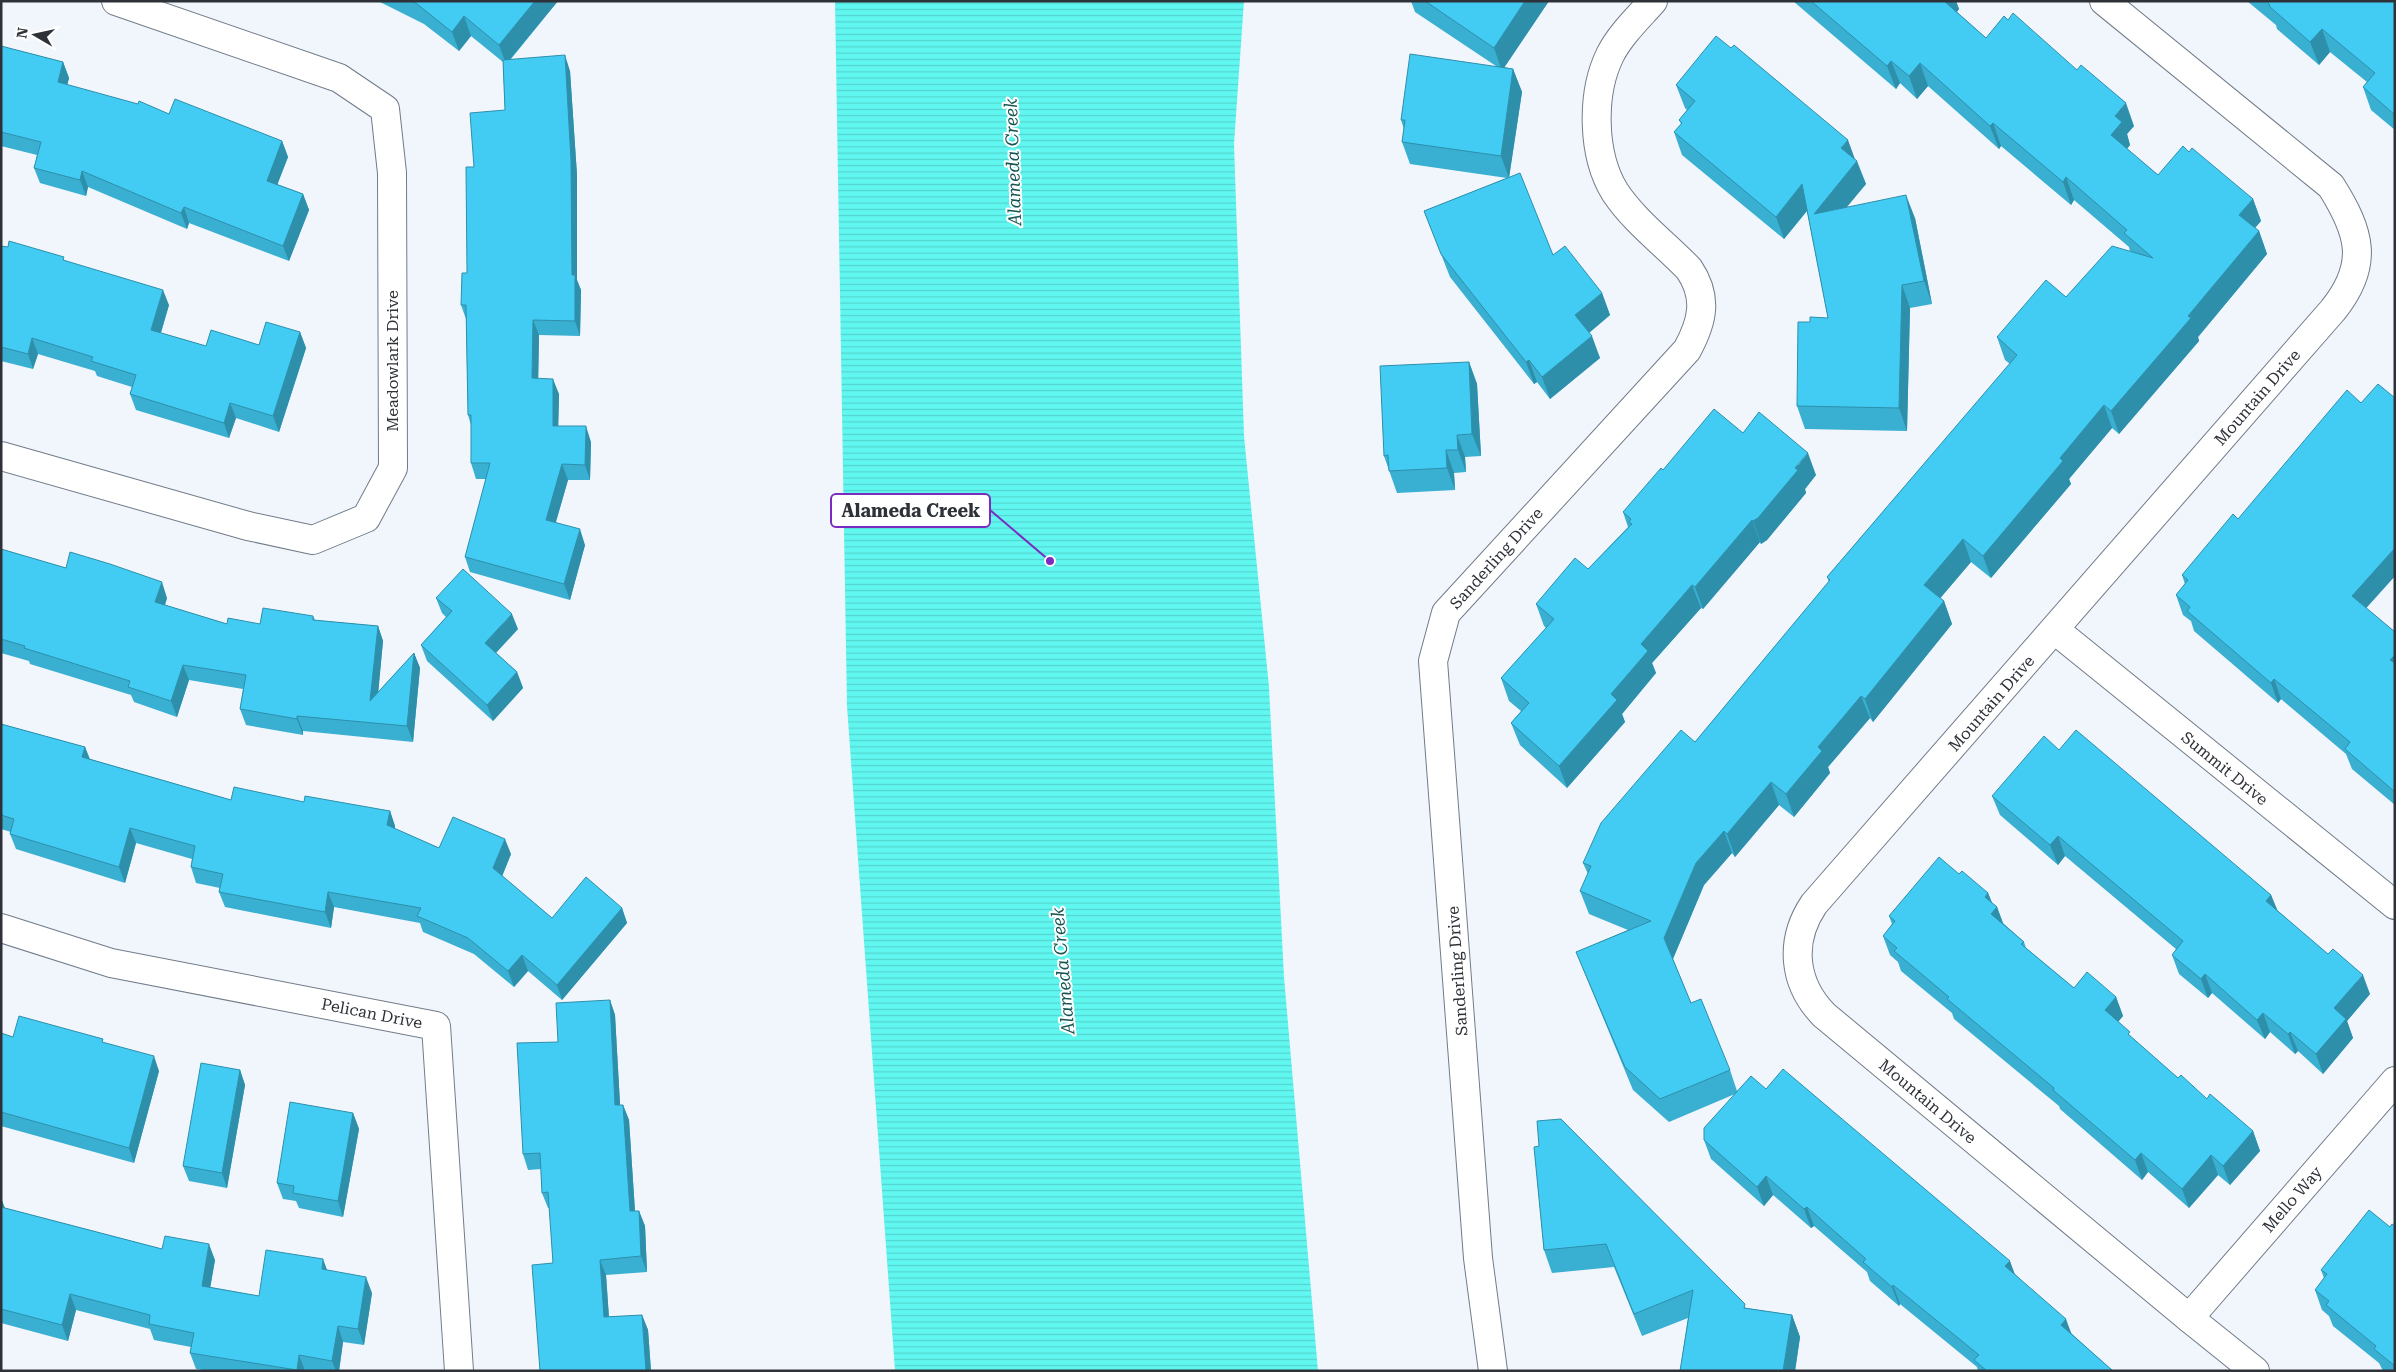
<svg xmlns="http://www.w3.org/2000/svg" width="2396" height="1372" viewBox="0 0 2396 1372" font-family="'Roboto Serif',serif">
  <defs>
    <pattern id="water-rules" width="6" height="5" patternUnits="userSpaceOnUse" patternTransform="scale(1.25)"><rect width="6" height="5" fill="#60f7f0"/><path d="M0 2.5h6" fill="none" stroke="#54d4cf"/></pattern>
  </defs>
  <rect width="100%" height="100%" fill="#f1f6fc"/>
  <path fill="url(#water-rules)" d="M 835,1 L 1244,1 L 1234,144 L 1244,436 L 1269,687 L 1284,977 L 1318,1371 L 895,1371 L 847,706 Z"/>
  <g fill="none" stroke-linecap="round" stroke-linejoin="round">
    <g stroke="#717c89" stroke-width="30">
      <g id="street">
        <path d="M 2104,1 L 2331,186 C 2360,232 2370,264 2333,310 L 1814,904 C 1789,941 1793,983 1824,1015 L 2189,1318 L 2255,1371"/>
        <path d="M 1,456 L 248,526 L 313,540 L 366,518 L 393,468 L 392,173 L 385,109 L 339,78 L 116,1"/>
        <path d="M 2055,630 L 2395,905"/>
        <path d="M 1,928 L 111,963 L 436,1026 L 459,1371"/>
        <path d="M 2189,1318 L 2395,1081"/>
        <path d="M 1493,1371 L 1478,1258 L 1433,661 L 1446,613 L 1687,350 C 1703,321 1708,297 1689,269 C 1665,244 1634,221 1615,192 C 1592,155 1591,94 1610,55 C 1620,35 1638,18 1653,1"/>
      </g>
    </g>
    <use href="#street" stroke="#fff" stroke-width="28"/>
  </g>
  <g fill="#39afd2">
    <path d="M 378,1 L 558,1 L 511,59 L 570,71 L 577,175 L 577,280 L 581,290 L 580,336 L 539,335 L 538,378 L 559,394 L 558,426 L 591,442 L 590,480 L 568,480 L 556,522 L 585,545 L 570,600 L 470,572 L 465,557 L 486,479 L 476,479 L 471,463 L 471,425 L 468,415 L 466,319 L 461,305 L 467,273 L 474,167 L 505,110 L 503,62 L 471,36 L 459,51 L 424,24 Z"/>
    <path d="M 1411,1 L 1549,1 L 1504,67 L 1513,69 L 1522,92 L 1509,177 L 1553,255 L 1602,293 L 1610,315 L 1589,333 L 1600,358 L 1550,399 L 1537,382 L 1534,384 L 1450,277 L 1424,211 L 1507,178 L 1410,164 L 1402,142 L 1404,129 L 1401,120 L 1496,66 L 1415,12 Z"/>
    <path d="M 1793,1 L 1956,1 L 1959,9 L 1957,12 L 1986,38 L 2134,126 L 2127,134 L 2130,145 L 2127,149 L 2158,175 L 2189,152 L 2253,199 L 2261,221 L 2255,228 L 2259,231 L 2267,254 L 2198,337 L 2199,341 L 2119,434 L 2112,428 L 2069,479 L 2071,484 L 1991,578 L 1971,562 L 1940,598 L 1944,601 L 1952,624 L 1873,722 L 1870,718 L 1828,767 L 1830,773 L 1794,817 L 1779,805 L 1735,857 L 1732,853 L 1704,885 L 1673,959 L 1691,1003 L 1730,1070 L 1737,1091 L 1766,1089 L 2016,1275 L 2072,1334 L 2113,1371 L 1978,1371 L 1977,1367 L 1900,1304 L 1899,1306 L 1870,1281 L 1867,1272 L 1814,1226 L 1811,1228 L 1773,1195 L 1764,1206 L 1711,1159 L 1704,1140 L 1735,1094 L 1669,1122 L 1633,1090 L 1585,974 L 1576,952 L 1628,930 L 1589,914 L 1580,891 L 1588,874 L 1583,863 L 1695,742 L 1829,582 L 1827,577 L 2010,364 L 2005,360 L 1997,337 L 2066,297 L 2130,252 L 2129,247 L 2074,200 L 2071,205 L 2001,146 L 1999,149 L 1928,86 L 1917,99 L 1900,83 L 1896,89 Z"/>
    <path d="M 2247,1 L 2395,1 L 2395,130 L 2371,110 L 2363,87 L 2367,82 L 2330,52 L 2319,65 L 2277,29 L 2276,25 Z"/>
    <path d="M 1,46 L 63,62 L 69,78 L 67,85 L 169,114 L 282,141 L 288,157 L 277,184 L 303,194 L 309,210 L 289,261 L 189,223 L 187,229 L 88,187 L 86,196 L 40,183 L 34,168 L 37,155 L 1,146 Z"/>
    <path d="M 1676,85 L 1855,159 L 1866,184 L 1846,207 L 1915,218 L 1932,304 L 1910,308 L 1907,431 L 1805,429 L 1797,406 L 1810,322 L 1828,318 L 1807,211 L 1784,239 L 1682,155 L 1674,132 L 1681,124 L 1679,120 L 1687,110 L 1685,108 Z"/>
    <path d="M 1,246 L 65,261 L 169,305 L 161,333 L 206,346 L 259,345 L 300,332 L 306,348 L 279,432 L 236,418 L 229,438 L 136,410 L 130,394 L 132,387 L 97,376 L 95,371 L 38,354 L 33,369 L 1,361 Z"/>
    <path d="M 1469,362 L 1477,384 L 1481,456 L 1465,457 L 1466,472 L 1454,473 L 1455,490 L 1397,493 L 1384,456 Z"/>
    <path d="M 2395,398 L 2395,576 L 2366,608 L 2395,632 L 2395,805 L 2352,769 L 2346,754 L 2281,699 L 2278,703 L 2194,631 L 2191,621 L 2183,615 L 2176,595 L 2185,584 L 2182,575 L 2238,519 L 2361,403 Z"/>
    <path d="M 1743,433 L 1816,475 L 1805,489 L 1806,493 L 1767,540 L 1761,544 L 1760,542 L 1703,609 L 1701,608 L 1652,663 L 1656,673 L 1622,714 L 1625,722 L 1567,788 L 1520,745 L 1511,723 L 1521,711 L 1509,701 L 1501,678 L 1546,628 L 1544,626 L 1536,604 L 1588,569 L 1628,527 L 1623,512 L 1663,470 Z"/>
    <path d="M 1,549 L 167,598 L 165,605 L 227,624 L 260,624 L 313,616 L 315,620 L 378,626 L 383,641 L 378,692 L 414,653 L 420,668 L 413,742 L 303,731 L 303,735 L 246,725 L 240,709 L 243,689 L 189,680 L 177,717 L 134,702 L 131,695 L 30,664 L 29,661 L 1,653 Z"/>
    <path d="M 436,598 L 518,629 L 496,653 L 517,672 L 523,688 L 493,721 L 427,661 L 421,645 L 446,617 L 442,613 Z"/>
    <path d="M 1,724 L 85,747 L 90,759 L 231,800 L 304,802 L 390,811 L 395,826 L 395,829 L 439,848 L 511,854 L 502,876 L 552,918 L 622,908 L 627,923 L 562,1000 L 528,971 L 514,987 L 474,954 L 423,932 L 420,923 L 334,907 L 331,928 L 225,907 L 219,892 L 220,888 L 196,883 L 191,867 L 192,859 L 136,843 L 125,883 L 16,849 L 10,834 L 11,832 L 1,829 Z"/>
    <path d="M 2059,750 L 2271,895 L 2277,910 L 2370,994 L 2347,1021 L 2353,1038 L 2323,1074 L 2298,1051 L 2295,1054 L 2270,1032 L 2265,1039 L 2212,993 L 2208,998 L 2179,974 L 2172,955 L 2176,949 L 2065,856 L 2058,865 L 2000,815 L 1992,796 Z"/>
    <path d="M 1959,874 L 1988,893 L 1992,903 L 1997,907 L 2003,923 L 2024,942 L 2026,948 L 2074,988 L 2116,997 L 2123,1016 L 2118,1022 L 2132,1038 L 2178,1078 L 2253,1131 L 2260,1151 L 2230,1185 L 2218,1175 L 2189,1208 L 2148,1172 L 2142,1180 L 2060,1109 L 2059,1106 L 1954,1019 L 1952,1013 L 1901,971 L 1898,962 L 1890,955 L 1883,936 L 1892,924 L 1889,916 Z"/>
    <path d="M 610,1000 L 615,1015 L 620,1105 L 623,1105 L 629,1120 L 635,1211 L 639,1211 L 645,1226 L 647,1272 L 606,1275 L 609,1317 L 642,1315 L 648,1330 L 651,1371 L 540,1371 L 553,1263 L 550,1208 L 548,1208 L 542,1193 L 541,1169 L 528,1170 L 523,1154 L 558,1042 Z"/>
    <path d="M 1,1033 L 13,1037 L 105,1043 L 159,1071 L 134,1163 L 1,1126 Z"/>
    <path d="M 240,1070 L 245,1085 L 227,1188 L 189,1181 L 183,1166 Z"/>
    <path d="M 353,1113 L 359,1129 L 343,1217 L 299,1208 L 296,1201 L 283,1199 L 277,1183 Z"/>
    <path d="M 1534,1147 L 1746,1308 L 1792,1315 L 1800,1337 L 1795,1371 L 1680,1371 L 1688,1318 L 1642,1336 L 1614,1267 L 1552,1273 L 1544,1250 Z"/>
    <path d="M 1,1198 L 5,1208 L 162,1249 L 215,1260 L 210,1287 L 259,1296 L 327,1270 L 372,1293 L 364,1345 L 343,1342 L 339,1371 L 209,1371 L 196,1369 L 190,1353 L 191,1347 L 154,1340 L 150,1329 L 76,1310 L 68,1341 L 1,1323 Z"/>
    <path d="M 2395,1226 L 2395,1371 L 2383,1371 L 2379,1363 L 2333,1326 L 2329,1316 L 2322,1310 L 2315,1290 L 2324,1278 L 2321,1270 L 2390,1227 Z"/>
  </g>
  <g fill="#2e8fab">
    <path d="M 535,1 L 558,1 L 506,64 L 499,45 Z"/>
    <path d="M 1525,1 L 1549,1 L 1502,71 L 1494,48 Z"/>
    <path d="M 1942,1 L 1956,1 L 1959,9 L 1950,21 Z"/>
    <path d="M 464,16 L 471,36 L 459,51 L 452,32 Z"/>
    <path d="M 2322,29 L 2330,52 L 2319,65 L 2310,42 Z"/>
    <path d="M 565,55 L 570,71 L 577,175 L 577,280 L 581,290 L 580,336 L 575,321 L 572,275 Z"/>
    <path d="M 1891,61 L 1900,83 L 1896,89 L 1887,66 Z"/>
    <path d="M 63,62 L 69,78 L 64,98 L 58,82 Z"/>
    <path d="M 1920,63 L 1928,86 L 1917,99 L 1909,76 Z"/>
    <path d="M 1513,69 L 1522,92 L 1509,178 L 1501,156 Z"/>
    <path d="M 2126,103 L 2134,126 L 2127,134 L 2130,145 L 2119,158 L 2111,135 L 2115,116 Z"/>
    <path d="M 1993,123 L 2001,146 L 1999,149 L 1990,126 Z"/>
    <path d="M 1848,140 L 1856,162 L 1841,148 Z"/>
    <path d="M 282,141 L 288,157 L 273,196 L 267,181 Z"/>
    <path d="M 1857,161 L 1866,184 L 1823,236 L 1814,214 Z"/>
    <path d="M 82,171 L 88,187 L 86,196 L 80,180 Z"/>
    <path d="M 2066,177 L 2074,200 L 2071,205 L 2063,182 Z"/>
    <path d="M 1802,184 L 1810,207 L 1784,239 L 1776,217 Z"/>
    <path d="M 303,194 L 309,210 L 289,261 L 283,246 Z"/>
    <path d="M 1906,195 L 1915,218 L 1932,304 L 1924,281 Z"/>
    <path d="M 2253,199 L 2261,221 L 2247,237 L 2239,215 Z"/>
    <path d="M 184,207 L 189,223 L 187,229 L 181,213 Z"/>
    <path d="M 2259,231 L 2267,254 L 2198,337 L 2199,341 L 2119,434 L 2111,411 L 2188,316 Z"/>
    <path d="M 1902,285 L 1910,308 L 1907,431 L 1899,408 Z"/>
    <path d="M 163,290 L 169,305 L 157,345 L 151,330 Z"/>
    <path d="M 1602,293 L 1610,315 L 1584,337 L 1575,315 Z"/>
    <path d="M 533,320 L 539,335 L 538,394 L 532,378 Z"/>
    <path d="M 300,332 L 306,348 L 279,432 L 273,416 Z"/>
    <path d="M 1592,336 L 1600,358 L 1550,399 L 1542,377 Z"/>
    <path d="M 32,338 L 38,354 L 33,369 L 28,354 Z"/>
    <path d="M 1529,360 L 1537,382 L 1534,384 L 1526,362 Z"/>
    <path d="M 1469,362 L 1477,384 L 1481,456 L 1472,434 Z"/>
    <path d="M 553,379 L 559,394 L 558,441 L 553,426 Z"/>
    <path d="M 230,403 L 236,418 L 229,438 L 224,423 Z"/>
    <path d="M 2104,405 L 2112,428 L 2069,479 L 2071,484 L 1991,578 L 1983,556 L 2060,458 Z"/>
    <path d="M 586,426 L 591,442 L 590,480 L 585,465 Z"/>
    <path d="M 1457,435 L 1465,457 L 1466,472 L 1458,450 Z"/>
    <path d="M 1446,450 L 1454,473 L 1455,490 L 1447,468 Z"/>
    <path d="M 1808,453 L 1816,475 L 1805,489 L 1806,493 L 1767,540 L 1761,544 L 1753,521 Z"/>
    <path d="M 562,464 L 568,480 L 552,535 L 546,520 Z"/>
    <path d="M 1752,520 L 1760,542 L 1703,609 L 1695,587 Z"/>
    <path d="M 580,529 L 585,545 L 570,600 L 564,584 Z"/>
    <path d="M 1963,539 L 1971,562 L 1932,608 L 1924,585 Z"/>
    <path d="M 2395,548 L 2395,576 L 2359,616 L 2352,596 Z"/>
    <path d="M 162,582 L 167,598 L 161,617 L 155,602 Z"/>
    <path d="M 1692,585 L 1701,608 L 1652,663 L 1656,673 L 1622,714 L 1625,722 L 1567,788 L 1559,766 L 1611,694 L 1641,644 Z"/>
    <path d="M 1944,601 L 1952,624 L 1873,722 L 1865,699 Z"/>
    <path d="M 512,614 L 518,629 L 491,658 L 485,643 Z"/>
    <path d="M 378,626 L 383,641 L 376,717 L 370,701 Z"/>
    <path d="M 414,653 L 420,668 L 413,742 L 407,726 Z"/>
    <path d="M 2395,655 L 2395,671 L 2390,660 Z"/>
    <path d="M 183,665 L 189,680 L 177,717 L 171,701 Z"/>
    <path d="M 517,672 L 523,688 L 493,721 L 487,705 Z"/>
    <path d="M 2274,679 L 2281,699 L 2278,703 L 2271,683 Z"/>
    <path d="M 1861,696 L 1870,718 L 1828,767 L 1830,773 L 1794,817 L 1786,794 L 1818,747 Z"/>
    <path d="M 297,716 L 303,731 L 303,735 L 297,719 Z"/>
    <path d="M 85,747 L 91,763 L 82,757 Z"/>
    <path d="M 1771,782 L 1779,805 L 1735,857 L 1727,834 Z"/>
    <path d="M 390,811 L 395,826 L 393,841 L 387,825 Z"/>
    <path d="M 130,828 L 136,843 L 125,883 L 119,867 Z"/>
    <path d="M 1724,831 L 1732,853 L 1704,885 L 1672,961 L 1664,938 L 1696,863 Z"/>
    <path d="M 2058,836 L 2065,856 L 2058,865 L 2050,845 Z"/>
    <path d="M 505,839 L 511,854 L 499,884 L 493,868 Z"/>
    <path d="M 328,892 L 334,907 L 331,928 L 325,912 Z"/>
    <path d="M 1988,893 L 1995,910 L 1997,907 L 2004,926 L 1998,933 L 1985,897 Z"/>
    <path d="M 2271,895 L 2279,914 L 2266,901 Z"/>
    <path d="M 622,908 L 627,923 L 562,1000 L 557,985 Z"/>
    <path d="M 522,955 L 528,971 L 514,987 L 508,971 Z"/>
    <path d="M 2205,974 L 2212,993 L 2208,998 L 2201,979 Z"/>
    <path d="M 2363,975 L 2370,994 L 2347,1021 L 2353,1038 L 2323,1074 L 2316,1054 L 2334,1008 Z"/>
    <path d="M 2116,997 L 2123,1016 L 2112,1029 L 2105,1010 Z"/>
    <path d="M 610,1000 L 615,1015 L 621,1121 L 615,1105 Z"/>
    <path d="M 2263,1013 L 2270,1032 L 2265,1039 L 2257,1020 Z"/>
    <path d="M 2290,1032 L 2298,1051 L 2295,1054 L 2288,1034 Z"/>
    <path d="M 154,1056 L 159,1071 L 134,1163 L 129,1148 Z"/>
    <path d="M 240,1070 L 245,1085 L 227,1188 L 222,1173 Z"/>
    <path d="M 623,1105 L 629,1120 L 636,1227 L 630,1211 Z"/>
    <path d="M 353,1113 L 359,1129 L 343,1217 L 338,1201 Z"/>
    <path d="M 2253,1131 L 2260,1151 L 2230,1185 L 2223,1166 Z"/>
    <path d="M 2141,1153 L 2148,1172 L 2142,1180 L 2135,1160 Z"/>
    <path d="M 2211,1155 L 2218,1175 L 2189,1208 L 2182,1189 Z"/>
    <path d="M 1766,1176 L 1773,1195 L 1764,1206 L 1757,1187 Z"/>
    <path d="M 1,1198 L 5,1209 L 1,1219 Z"/>
    <path d="M 1807,1207 L 1814,1226 L 1811,1228 L 1804,1209 Z"/>
    <path d="M 639,1211 L 645,1226 L 647,1272 L 641,1256 Z"/>
    <path d="M 209,1244 L 215,1260 L 208,1301 L 202,1286 Z"/>
    <path d="M 323,1259 L 329,1275 L 322,1269 Z"/>
    <path d="M 600,1260 L 606,1275 L 610,1333 L 604,1317 Z"/>
    <path d="M 2010,1261 L 2017,1280 L 2005,1266 Z"/>
    <path d="M 366,1277 L 372,1293 L 364,1345 L 358,1329 Z"/>
    <path d="M 1893,1285 L 1900,1304 L 1899,1306 L 1892,1287 Z"/>
    <path d="M 70,1294 L 76,1310 L 68,1341 L 62,1325 Z"/>
    <path d="M 642,1315 L 648,1330 L 651,1371 L 646,1371 Z"/>
    <path d="M 1792,1315 L 1800,1337 L 1795,1371 L 1783,1371 Z"/>
    <path d="M 2066,1319 L 2073,1338 L 2061,1325 Z"/>
    <path d="M 338,1326 L 343,1342 L 339,1371 L 336,1371 L 332,1361 Z"/>
    <path d="M 299,1355 L 305,1371 L 297,1371 L 297,1370 Z"/>
  </g>
  <g fill="#42ccf4" stroke="#2e8fab">
    <path d="M 411,1 L 535,1 L 499,45 L 464,16 L 452,32 L 417,4 Z"/>
    <path d="M 1425,1 L 1525,1 L 1494,48 Z"/>
    <path d="M 1811,1 L 1944,1 L 1986,38 L 2004,16 L 2008,20 L 2013,13 L 2077,70 L 2081,65 L 2126,103 L 2115,116 L 2122,122 L 2111,135 L 2158,175 L 2183,146 L 2189,152 L 2192,148 L 2253,199 L 2239,215 L 2259,231 L 2188,316 L 2191,318 L 2111,411 L 2104,405 L 2060,458 L 2063,461 L 1983,556 L 1963,539 L 1924,585 L 1944,601 L 1865,699 L 1861,696 L 1818,747 L 1822,751 L 1786,794 L 1771,782 L 1727,834 L 1724,831 L 1696,863 L 1664,938 L 1691,1003 L 1701,999 L 1730,1070 L 1660,1099 L 1625,1067 L 1576,952 L 1651,921 L 1580,891 L 1591,866 L 1583,863 L 1601,823 L 1681,730 L 1695,742 L 1830,580 L 1827,577 L 2017,355 L 1997,337 L 2046,280 L 2066,297 L 2112,246 L 2153,258 L 2124,233 L 2127,230 L 2066,177 L 2063,182 L 1993,123 L 1990,126 L 1920,63 L 1909,76 L 1891,61 L 1887,66 Z"/>
    <path d="M 2266,1 L 2395,1 L 2395,115 L 2363,87 L 2375,73 L 2322,29 L 2310,42 L 2269,6 L 2270,5 Z"/>
    <path d="M 1716,36 L 1731,48 L 1734,45 L 1848,140 L 1841,148 L 1857,161 L 1814,214 L 1906,195 L 1924,281 L 1902,285 L 1899,408 L 1797,406 L 1798,322 L 1810,322 L 1810,317 L 1828,318 L 1802,184 L 1776,217 L 1674,132 L 1682,123 L 1679,120 L 1695,101 L 1676,85 Z"/>
    <path d="M 1,46 L 63,62 L 58,82 L 138,104 L 139,101 L 169,114 L 175,99 L 282,141 L 267,181 L 303,194 L 283,246 L 184,207 L 181,213 L 82,171 L 80,180 L 34,168 L 41,142 L 1,132 Z"/>
    <path d="M 1410,54 L 1513,69 L 1501,156 L 1402,142 L 1405,120 L 1401,120 Z"/>
    <path d="M 565,55 L 571,160 L 572,275 L 575,275 L 575,321 L 533,320 L 532,378 L 553,379 L 553,426 L 586,426 L 585,465 L 562,464 L 546,520 L 580,529 L 564,584 L 465,557 L 490,463 L 471,463 L 471,415 L 468,415 L 466,305 L 461,305 L 462,273 L 467,273 L 466,167 L 474,167 L 470,113 L 505,110 L 503,60 Z"/>
    <path d="M 1520,173 L 1553,255 L 1565,246 L 1602,293 L 1575,315 L 1592,336 L 1542,377 L 1529,360 L 1526,362 L 1441,254 L 1424,211 Z"/>
    <path d="M 9,241 L 64,257 L 63,260 L 163,290 L 151,330 L 206,346 L 211,330 L 259,345 L 266,322 L 300,332 L 273,416 L 230,403 L 224,423 L 130,394 L 136,375 L 91,361 L 93,357 L 32,338 L 28,354 L 1,347 L 1,246 L 8,247 Z"/>
    <path d="M 1469,362 L 1472,434 L 1457,435 L 1458,450 L 1446,450 L 1447,468 L 1389,471 L 1388,455 L 1384,456 L 1380,366 Z"/>
    <path d="M 2378,384 L 2395,398 L 2395,548 L 2352,596 L 2395,632 L 2395,655 L 2390,660 L 2395,663 L 2395,792 L 2345,749 L 2350,742 L 2274,679 L 2271,683 L 2187,611 L 2190,607 L 2176,595 L 2188,580 L 2182,575 L 2233,514 L 2238,519 L 2347,390 L 2361,403 Z"/>
    <path d="M 1714,409 L 1743,433 L 1759,412 L 1808,453 L 1795,468 L 1798,470 L 1758,518 L 1753,521 L 1752,520 L 1695,587 L 1692,585 L 1641,644 L 1648,651 L 1611,694 L 1617,700 L 1559,766 L 1511,723 L 1529,703 L 1501,678 L 1554,619 L 1536,604 L 1575,558 L 1588,569 L 1632,524 L 1629,522 L 1631,519 L 1623,512 L 1661,468 L 1663,470 Z"/>
    <path d="M 1,549 L 66,568 L 70,552 L 110,564 L 162,582 L 155,602 L 227,624 L 228,618 L 260,624 L 263,608 L 313,616 L 313,620 L 378,626 L 370,701 L 414,653 L 407,726 L 297,716 L 297,719 L 240,709 L 246,675 L 183,665 L 171,701 L 128,687 L 130,681 L 24,648 L 25,646 L 1,639 Z"/>
    <path d="M 463,569 L 512,614 L 485,643 L 517,672 L 487,705 L 421,645 L 452,611 L 436,598 Z"/>
    <path d="M 1,724 L 85,747 L 82,757 L 231,800 L 234,787 L 304,802 L 305,796 L 390,811 L 387,825 L 439,848 L 453,817 L 505,839 L 493,868 L 552,918 L 586,877 L 622,908 L 557,985 L 522,955 L 508,971 L 468,938 L 417,916 L 421,908 L 328,892 L 325,912 L 219,892 L 223,874 L 191,867 L 195,846 L 130,828 L 119,867 L 10,834 L 14,819 L 1,815 Z"/>
    <path d="M 2076,730 L 2271,895 L 2266,901 L 2328,954 L 2333,949 L 2363,975 L 2334,1008 L 2346,1019 L 2316,1054 L 2290,1032 L 2288,1034 L 2263,1013 L 2257,1020 L 2205,974 L 2201,979 L 2172,955 L 2183,941 L 2058,836 L 2050,845 L 1992,796 L 2044,736 L 2059,750 Z"/>
    <path d="M 1939,857 L 1959,874 L 1962,871 L 1988,893 L 1985,897 L 1997,907 L 1991,914 L 2024,942 L 2021,944 L 2074,988 L 2087,972 L 2116,997 L 2105,1010 L 2130,1032 L 2128,1034 L 2178,1078 L 2181,1075 L 2207,1099 L 2210,1094 L 2253,1131 L 2223,1166 L 2211,1155 L 2182,1189 L 2141,1153 L 2135,1160 L 2053,1090 L 2054,1088 L 1947,999 L 1949,997 L 1894,951 L 1897,948 L 1883,936 L 1895,921 L 1889,916 Z"/>
    <path d="M 610,1000 L 615,1105 L 623,1105 L 630,1211 L 639,1211 L 641,1256 L 600,1260 L 604,1317 L 642,1315 L 646,1371 L 540,1371 L 532,1265 L 553,1263 L 548,1192 L 542,1193 L 540,1153 L 523,1154 L 517,1043 L 558,1042 L 556,1003 Z"/>
    <path d="M 19,1016 L 103,1039 L 102,1042 L 154,1056 L 129,1148 L 1,1112 L 1,1033 L 13,1037 Z"/>
    <path d="M 201,1063 L 240,1070 L 222,1173 L 183,1166 Z"/>
    <path d="M 1783,1069 L 2010,1261 L 2005,1266 L 2066,1319 L 2061,1325 L 2113,1371 L 1987,1371 L 1974,1360 L 1979,1355 L 1893,1285 L 1892,1287 L 1863,1262 L 1866,1259 L 1807,1207 L 1804,1209 L 1766,1176 L 1757,1187 L 1704,1140 L 1704,1128 L 1751,1076 L 1766,1089 Z"/>
    <path d="M 290,1102 L 353,1113 L 338,1201 L 293,1193 L 294,1186 L 277,1183 Z"/>
    <path d="M 1561,1119 L 1745,1304 L 1744,1308 L 1792,1315 L 1783,1371 L 1680,1371 L 1693,1290 L 1634,1314 L 1606,1244 L 1544,1250 L 1534,1147 L 1539,1146 L 1537,1121 Z"/>
    <path d="M 1,1207 L 162,1249 L 165,1236 L 209,1244 L 202,1286 L 259,1296 L 266,1250 L 323,1259 L 322,1269 L 366,1277 L 358,1329 L 338,1326 L 332,1361 L 299,1355 L 297,1370 L 190,1353 L 194,1333 L 149,1324 L 150,1315 L 70,1294 L 62,1325 L 1,1309 Z"/>
    <path d="M 2369,1210 L 2390,1227 L 2392,1224 L 2395,1226 L 2395,1366 L 2374,1349 L 2376,1346 L 2326,1305 L 2329,1301 L 2315,1290 L 2327,1274 L 2321,1270 Z"/>
  </g>
  <g text-anchor="middle" stroke-width="4" stroke-linejoin="round" paint-order="stroke">
    <g font-size="16" fill="#2e3238" stroke="#fff">
      <text transform="translate(392 361) rotate(-90)" y="6">Meadowlark Drive</text>
      <text transform="translate(2257 397) rotate(-49)" y="6">Mountain Drive</text>
      <text transform="translate(1496 558) rotate(-48)" y="6">Sanderling Drive</text>
      <text transform="translate(1991 703) rotate(-49)" y="6">Mountain Drive</text>
      <text transform="translate(2225 768) rotate(39)" y="6">Summit Drive</text>
      <text transform="translate(1457 971) rotate(-94)" y="6">Sanderling Drive</text>
      <text transform="translate(372 1013) rotate(11)" y="6">Pelican Drive</text>
      <text transform="translate(1928 1101) rotate(40)" y="6">Mountain Drive</text>
      <text transform="translate(2292 1199) rotate(-49)" y="6">Mello Way</text>
    </g>
    <g font-size="18" font-style="italic" fill="#155653" stroke="#fff">
      <text transform="translate(1013 162) rotate(-92)" y="6">Alameda Creek</text>
      <text transform="translate(1063 971) rotate(-95)" y="6">Alameda Creek</text>
    </g>
  </g>
  <path fill="none" stroke="#7b2cbf" stroke-width="2" d="M1050 561L990 510"/>
  <circle fill="#7b2cbf" stroke="#fff" stroke-width="2" cx="1050" cy="561" r="5"/>
  <rect fill="#fff" stroke="#7b2cbf" stroke-width="2" x="831" y="494" width="159" height="33" rx="5"/>
  <g font-size="18" text-anchor="middle" font-weight="bold" fill="#2e3238">
    <text x="911" y="517">Alameda Creek</text>
  </g>
  <rect width="2396" height="1372" fill="none" stroke="#2e3238" stroke-width="5"/>
  <g transform="translate(35 35) rotate(279)" stroke="#ffffff" stroke-width="4" paint-order="stroke">
  <path d="M0-4L9 19L0 12L-9 19Z" fill="#2e3238"/>
  <text y="-8" font-size="14" font-weight="bold" text-anchor="middle" fill="#2e3238">N</text>
  </g>
</svg>
